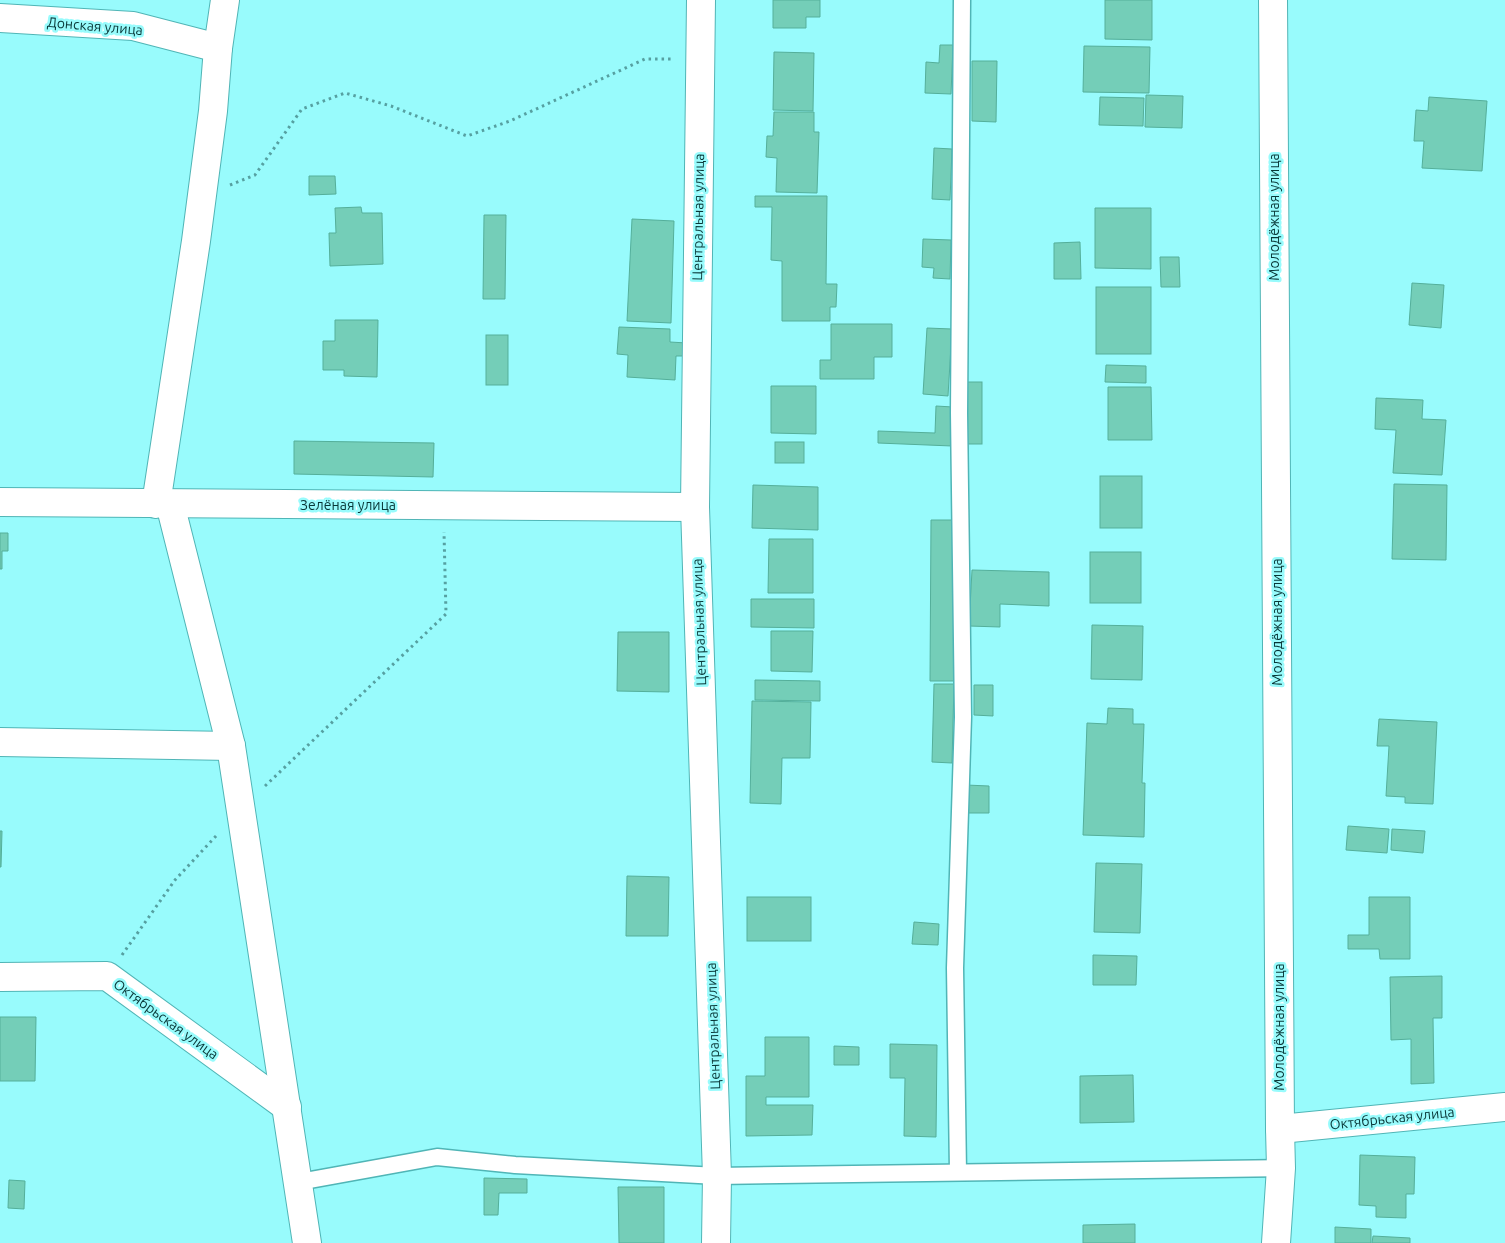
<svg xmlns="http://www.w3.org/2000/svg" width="1505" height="1243" viewBox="0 0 1505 1243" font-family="Ubuntu,sans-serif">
  <rect width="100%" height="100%" fill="#98fbfc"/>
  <g fill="#74ceb8" stroke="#54af9a">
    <path d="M 773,0 L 820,0 L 820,17 L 806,17 L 806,28 L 773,28 Z"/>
    <path d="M 1105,0 L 1152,0 L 1152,40 L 1105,39 Z"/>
    <path d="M 940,45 L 953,45 L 951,94 L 925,93 L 926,62 L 939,63 Z"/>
    <path d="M 1084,46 L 1150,47 L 1149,93 L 1083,92 Z"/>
    <path d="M 774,52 L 814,53 L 813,111 L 773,110 Z"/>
    <path d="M 972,61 L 997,61 L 996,122 L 972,121 Z"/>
    <path d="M 1146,95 L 1183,96 L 1182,128 L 1145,127 Z"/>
    <path d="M 1100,97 L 1144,98 L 1143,126 L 1099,125 Z"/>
    <path d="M 1429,97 L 1487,101 L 1482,171 L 1422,168 L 1424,141 L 1414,141 L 1416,110 L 1428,111 Z"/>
    <path d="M 774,112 L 814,112 L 814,132 L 819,132 L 817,193 L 776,192 L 777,158 L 766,157 L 767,136 L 773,136 Z"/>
    <path d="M 934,148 L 952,149 L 950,200 L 932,199 Z"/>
    <path d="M 309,176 L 335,176 L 336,194 L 309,195 Z"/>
    <path d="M 755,196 L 827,196 L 826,284 L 837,284 L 836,307 L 830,307 L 830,321 L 782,321 L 782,261 L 771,260 L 772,207 L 755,207 Z"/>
    <path d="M 361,207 L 362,213 L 382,213 L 383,264 L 330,266 L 329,233 L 336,233 L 335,208 Z"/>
    <path d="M 1095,208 L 1151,208 L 1151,269 L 1095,268 Z"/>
    <path d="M 484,215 L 506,215 L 505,299 L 483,299 Z"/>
    <path d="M 632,219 L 674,221 L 671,323 L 627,321 Z"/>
    <path d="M 923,239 L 951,240 L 950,279 L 933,278 L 934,268 L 922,267 Z"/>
    <path d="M 1080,242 L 1081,279 L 1054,279 L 1054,243 Z"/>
    <path d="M 1160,257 L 1179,257 L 1180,287 L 1161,287 Z"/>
    <path d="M 1412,283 L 1444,285 L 1441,328 L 1409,325 Z"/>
    <rect x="1096" y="287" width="55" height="67"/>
    <path d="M 335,320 L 378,320 L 377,377 L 344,376 L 344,370 L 323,370 L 323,341 L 335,341 Z"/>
    <path d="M 831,324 L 892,324 L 892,357 L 874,357 L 874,379 L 820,379 L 820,360 L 831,360 Z"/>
    <path d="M 619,327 L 670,329 L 670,342 L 687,343 L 686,356 L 676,356 L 675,380 L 627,377 L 628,355 L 617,354 Z"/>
    <path d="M 927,328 L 952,329 L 948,396 L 923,394 Z"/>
    <rect x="486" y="335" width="22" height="50"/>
    <path d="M 1106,365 L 1146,366 L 1146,383 L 1105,382 Z"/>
    <rect x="967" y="382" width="15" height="62"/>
    <path d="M 771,386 L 816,386 L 816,434 L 771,433 Z"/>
    <path d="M 1108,387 L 1151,387 L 1152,440 L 1108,440 Z"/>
    <path d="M 1376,398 L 1423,400 L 1422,419 L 1446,420 L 1442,475 L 1393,473 L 1396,430 L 1375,429 Z"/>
    <path d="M 936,406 L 953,407 L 952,446 L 878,443 L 878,431 L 935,433 Z"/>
    <path d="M 294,441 L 434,443 L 433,477 L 294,474 Z"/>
    <rect x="775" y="442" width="29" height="21"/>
    <rect x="1100" y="476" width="42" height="52"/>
    <path d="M 1394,484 L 1447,485 L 1446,560 L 1392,559 Z"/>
    <path d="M 753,485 L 818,487 L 818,530 L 752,528 Z"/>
    <path d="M 931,520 L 955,520 L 954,681 L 930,681 Z"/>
    <path d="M 0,533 L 8,533 L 8,551 L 2,551 L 2,569 L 0,569 Z"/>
    <path d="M 769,539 L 813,539 L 813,593 L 768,593 Z"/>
    <rect x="1090" y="552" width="51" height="51"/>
    <path d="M 972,570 L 1049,572 L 1049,606 L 1000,604 L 1000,627 L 969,626 Z"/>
    <path d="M 751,599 L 814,599 L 814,628 L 751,627 Z"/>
    <path d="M 1092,625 L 1143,626 L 1142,680 L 1091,679 Z"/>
    <path d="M 771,631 L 813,631 L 812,672 L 771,671 Z"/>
    <path d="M 618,632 L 669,632 L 669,692 L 617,691 Z"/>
    <path d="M 755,680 L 820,681 L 820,701 L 755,700 Z"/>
    <path d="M 934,684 L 954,684 L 952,763 L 932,762 Z"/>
    <path d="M 974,685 L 993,685 L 993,716 L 974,715 Z"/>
    <path d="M 752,701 L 811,702 L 810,758 L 782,758 L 781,804 L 750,803 Z"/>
    <path d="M 1108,708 L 1133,709 L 1133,724 L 1144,724 L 1142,783 L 1145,783 L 1144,837 L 1083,835 L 1087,723 L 1107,724 Z"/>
    <path d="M 1379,719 L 1437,722 L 1433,804 L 1405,803 L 1405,797 L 1386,796 L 1389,746 L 1377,746 Z"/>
    <path d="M 966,785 L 989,786 L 989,813 L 966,813 Z"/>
    <path d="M 1348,826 L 1389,829 L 1387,853 L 1346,850 Z"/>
    <path d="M 1392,829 L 1425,831 L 1423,853 L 1391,850 Z"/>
    <path d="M 0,831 L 2,831 L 1,867 L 0,867 Z"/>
    <path d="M 1096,863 L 1142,864 L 1140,933 L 1094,932 Z"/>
    <path d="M 627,876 L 669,877 L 668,936 L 626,936 Z"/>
    <rect x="747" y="897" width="64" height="44"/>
    <path d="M 1369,897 L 1410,897 L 1410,959 L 1380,959 L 1379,949 L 1348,949 L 1348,935 L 1369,935 Z"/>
    <path d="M 914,922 L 939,924 L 938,945 L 912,944 Z"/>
    <path d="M 1093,955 L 1137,956 L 1136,985 L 1093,985 Z"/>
    <path d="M 1442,976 L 1442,1018 L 1433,1018 L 1434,1083 L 1411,1084 L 1411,1039 L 1391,1040 L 1390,977 Z"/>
    <path d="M 0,1017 L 36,1017 L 35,1081 L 0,1081 Z"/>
    <path d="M 765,1037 L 809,1037 L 809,1097 L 766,1097 L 766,1105 L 813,1105 L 812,1135 L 746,1136 L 746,1076 L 765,1076 Z"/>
    <path d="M 890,1044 L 937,1045 L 936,1137 L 904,1136 L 905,1078 L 890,1078 Z"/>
    <path d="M 834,1046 L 859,1047 L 859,1065 L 834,1065 Z"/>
    <path d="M 1133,1075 L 1134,1122 L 1080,1123 L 1080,1076 Z"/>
    <path d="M 1360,1155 L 1415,1157 L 1414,1194 L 1406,1194 L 1406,1218 L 1376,1217 L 1376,1206 L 1359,1205 Z"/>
    <path d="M 484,1178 L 527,1179 L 527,1193 L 499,1193 L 498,1215 L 484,1215 Z"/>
    <path d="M 9,1180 L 25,1181 L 24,1209 L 8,1208 Z"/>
    <path d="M 618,1187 L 664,1187 L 664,1243 L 619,1243 Z"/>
    <path d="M 1135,1224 L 1135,1243 L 1083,1243 L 1083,1225 Z"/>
    <path d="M 1335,1227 L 1371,1229 L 1371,1243 L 1335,1243 Z"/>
    <path d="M 1373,1236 L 1410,1238 L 1410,1243 L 1372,1243 Z"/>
  </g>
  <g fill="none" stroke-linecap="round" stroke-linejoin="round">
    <g stroke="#50b5b6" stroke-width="19">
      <g id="service">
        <path d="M 958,1172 L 955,968 L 963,717 L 959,413 L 962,0"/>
        <path d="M 299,1182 L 437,1157 L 515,1165 L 717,1176 L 1281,1168"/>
      </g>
    </g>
    <g stroke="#50b5b6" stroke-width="30">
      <g id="minor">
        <path d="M 701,0 L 695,507 L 717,1176 L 716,1243"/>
        <path d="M 1273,0 L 1280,1129 L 1281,1168 L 1276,1243"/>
        <path d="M 0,18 L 133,26 L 218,48"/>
        <path d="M 0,502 L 695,507"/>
        <path d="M 156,504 L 196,241 L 213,111 L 218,48 L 225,0"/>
        <path d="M 170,504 L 231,746 L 307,1243"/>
        <path d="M 0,742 L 231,746"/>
        <path d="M 0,977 L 107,976 L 287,1107"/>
        <path d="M 1280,1129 L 1505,1107"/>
      </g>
    </g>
    <g stroke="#56a0a1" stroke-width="3" stroke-dasharray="2.5 4" stroke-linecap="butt">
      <path d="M 230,185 L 255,175 L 302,109 L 345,93 L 391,106 L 467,136 L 510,121 L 645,59 L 674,59"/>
      <path d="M 265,786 L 446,614 L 444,532"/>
      <path d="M 122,955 L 175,880 L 217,835"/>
    </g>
    <use href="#service" stroke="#fff" stroke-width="16"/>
    <use href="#minor" stroke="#fff" stroke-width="28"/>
  </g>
  <g text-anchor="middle" stroke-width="5" stroke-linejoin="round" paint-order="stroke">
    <g font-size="14" fill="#083636" stroke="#98fbfc">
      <text transform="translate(95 26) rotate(5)" y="5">Донская улица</text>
      <text transform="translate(698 217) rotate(-89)" y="5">Центральная улица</text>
      <text transform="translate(1274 217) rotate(-90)" y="5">Молодёжная улица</text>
      <text x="348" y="510">Зелёная улица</text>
      <text transform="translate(699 622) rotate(-92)" y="5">Центральная улица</text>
      <text transform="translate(1277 622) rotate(-90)" y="5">Молодёжная улица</text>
      <text transform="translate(166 1019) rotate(36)" y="5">Октябрьская улица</text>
      <text transform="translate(713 1026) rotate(-92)" y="5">Центральная улица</text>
      <text transform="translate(1279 1027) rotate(-90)" y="5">Молодёжная улица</text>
      <text transform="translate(1392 1118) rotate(-6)" y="5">Октябрьская улица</text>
    </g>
  </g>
</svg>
